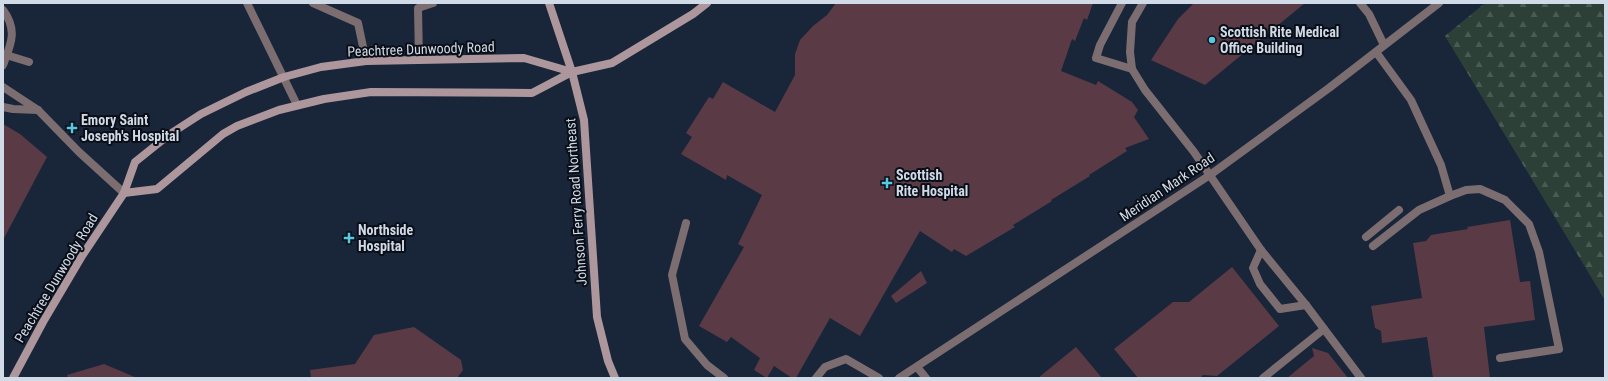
<svg xmlns="http://www.w3.org/2000/svg" width="1608" height="381" viewBox="0 0 1608 381" font-family="'Roboto Condensed',sans-serif">
  <defs>
    <pattern id="forest-firs" width="22" height="20" patternUnits="userSpaceOnUse"><rect width="22" height="20" fill="#2d4037"/><path d="M5 1l3.5 6h-7zM16 11l3.5 6h-7z" fill="#4a5b54"/></pattern>
  </defs>
  <rect width="100%" height="100%" fill="#192539"/>
  <path fill="url(#forest-firs)" d="M 1485,3 L 1605,3 L 1605,300 L 1445,36 Z"/>
  <g fill="#5a3b45">
    <path d="M 836,3 L 1093,3 L 1087,20 L 1084,18 L 1075,41 L 1072,39 L 1061,71 L 1096,85 L 1098,81 L 1132,102 L 1138,110 L 1134,117 L 1149,139 L 1125,148 L 1127,151 L 1089,175 L 1090,176 L 1051,200 L 1052,201 L 1013,225 L 1015,227 L 966,256 L 954,249 L 952,252 L 920,231 L 860,336 L 830,318 L 796,378 L 792,378 L 774,366 L 767,378 L 754,370 L 760,358 L 731,337 L 727,342 L 699,326 L 744,247 L 738,244 L 762,195 L 727,175 L 726,180 L 681,154 L 692,137 L 686,133 L 709,97 L 713,99 L 723,82 L 775,112 L 795,75 L 795,54 L 800,40 L 813,26 L 827,15 Z"/>
    <path d="M 1194,3 L 1305,3 L 1205,85 L 1151,60 L 1178,19 Z"/>
    <path d="M 3,124 L 20,134 L 47,157 L 3,240 Z"/>
    <path d="M 1510,220 L 1520,282 L 1530,281 L 1535,320 L 1484,327 L 1490,378 L 1433,378 L 1427,337 L 1382,343 L 1381,331 L 1375,328 L 1371,306 L 1422,298 L 1413,243 L 1426,241 L 1431,235 L 1468,229 L 1467,227 Z"/>
    <path d="M 1232,267 L 1279,326 L 1217,376 L 1203,375 L 1200,378 L 1138,378 L 1114,349 L 1173,302 L 1189,302 Z"/>
    <path d="M 921,271 L 927,283 L 896,303 L 891,296 Z"/>
    <path d="M 414,327 L 461,360 L 463,370 L 457,378 L 311,378 L 310,370 L 355,364 L 374,335 Z"/>
    <path d="M 1076,347 L 1102,378 L 1038,378 Z"/>
    <path d="M 1312,348 L 1328,353 L 1348,378 L 1287,378 L 1314,356 Z"/>
    <path d="M 104,364 L 137,378 L 68,378 L 67,375 Z"/>
  </g>
  <g fill="none" stroke-linecap="round" stroke-linejoin="round">
    <g stroke="#7c6d71" stroke-width="8">
      <path d="M 247,3 L 297,105"/>
      <path d="M 313,3 L 358,23 L 366,61"/>
      <path d="M 1122,3 L 1100,45 L 1096,58 L 1132,69"/>
      <path d="M 1143,3 L 1132,22 L 1130,52 L 1132,69 L 1145,90 L 1194,152 L 1261,250 L 1306,305 L 1361,378"/>
      <path d="M 1360,3 L 1369,14 L 1384,45"/>
      <path d="M 3,10 C 18,30 11,44 3,65"/>
      <path d="M 1376,52 L 1411,100 L 1441,165 L 1450,196 L 1466,190 L 1480,189 L 1505,200 L 1529,224 L 1539,252 L 1559,349 L 1500,358"/>
      <path d="M 3,54 L 29,62"/>
      <path d="M 419,60 L 418,8 L 433,3"/>
      <path d="M 686,223 L 672,275 L 685,339 L 707,365 L 724,378"/>
      <path d="M 1366,237 L 1399,210"/>
      <path d="M 1373,246 L 1419,210 L 1450,196"/>
      <path d="M 1261,250 L 1253,268 L 1260,284 L 1280,309 L 1306,305"/>
      <path d="M 917,367 L 926,378"/>
      <path d="M 816,378 L 825,367 L 846,359 L 879,378"/>
      <path d="M 1263,378 L 1324,329"/>
    </g>
    <g stroke="#7c6d71" stroke-width="8">
      <path d="M 3,87 L 38,110 L 79,152 L 124,193"/>
      <path d="M 3,107 L 13,109 L 38,110"/>
    </g>
    <path stroke="#7c6d71" stroke-width="8" d="M 899,378 L 1210,175 L 1329,88 L 1439,3"/>
    <g stroke="#ae979c" stroke-width="8">
      <path d="M 549,3 L 572,72 L 584,120 L 597,317 L 608,361 L 615,378"/>
      <path d="M 124,193 L 157,189 L 223,134 L 237,126 L 279,110 L 324,99 L 371,92 L 532,93 L 572,72 L 612,63 L 693,14 L 707,3"/>
      <path d="M 13,378 L 43,322 L 82,256 L 124,193 L 135,162 L 170,134 L 201,114 L 246,92 L 284,77 L 321,67 L 366,61 L 524,58 L 572,72"/>
    </g>
  </g>
  <g fill="#58c8e4" stroke="#090e17" stroke-width="1.5">
    <circle cx="1212" cy="40" r="4"/>
    <path d="M70 122h4v4h4v4h-4v4h-4v-4h-4v-4h4z"/>
    <path d="M885 177h4v4h4v4h-4v4h-4v-4h-4v-4h4z"/>
    <path d="M347 232h4v4h4v4h-4v4h-4v-4h-4v-4h4z"/>
  </g>
  <g text-anchor="middle" stroke-width="4" stroke-linejoin="round" paint-order="stroke">
    <g font-size="14" font-weight="bold" fill="#d1dae7" stroke="#090e17" text-anchor="start">
      <text x="1220" y="37">Scottish Rite Medical<tspan x="1220" dy="16">Office Building</tspan></text>
      <text x="81" y="125">Emory Saint<tspan x="81" dy="16">Joseph's Hospital</tspan></text>
      <text x="896" y="180">Scottish<tspan x="896" dy="16">Rite Hospital</tspan></text>
      <text x="358" y="235">Northside<tspan x="358" dy="16">Hospital</tspan></text>
    </g>
    <g font-size="14" fill="#d1dae7" stroke="#090e17">
      <text transform="translate(421 49) rotate(-2)" y="5">Peachtree Dunwoody Road</text>
      <text transform="translate(1167 187) rotate(-34)" y="5">Meridian Mark Road</text>
      <text transform="translate(576 202) rotate(-94)" y="5">Johnson Ferry Road Northeast</text>
      <text transform="translate(56 278) rotate(-59)" y="5">Peachtree Dunwoody Road</text>
    </g>
  </g>
  <rect width="1608" height="381" fill="none" stroke="#d1dae7" stroke-width="8"/>
</svg>
